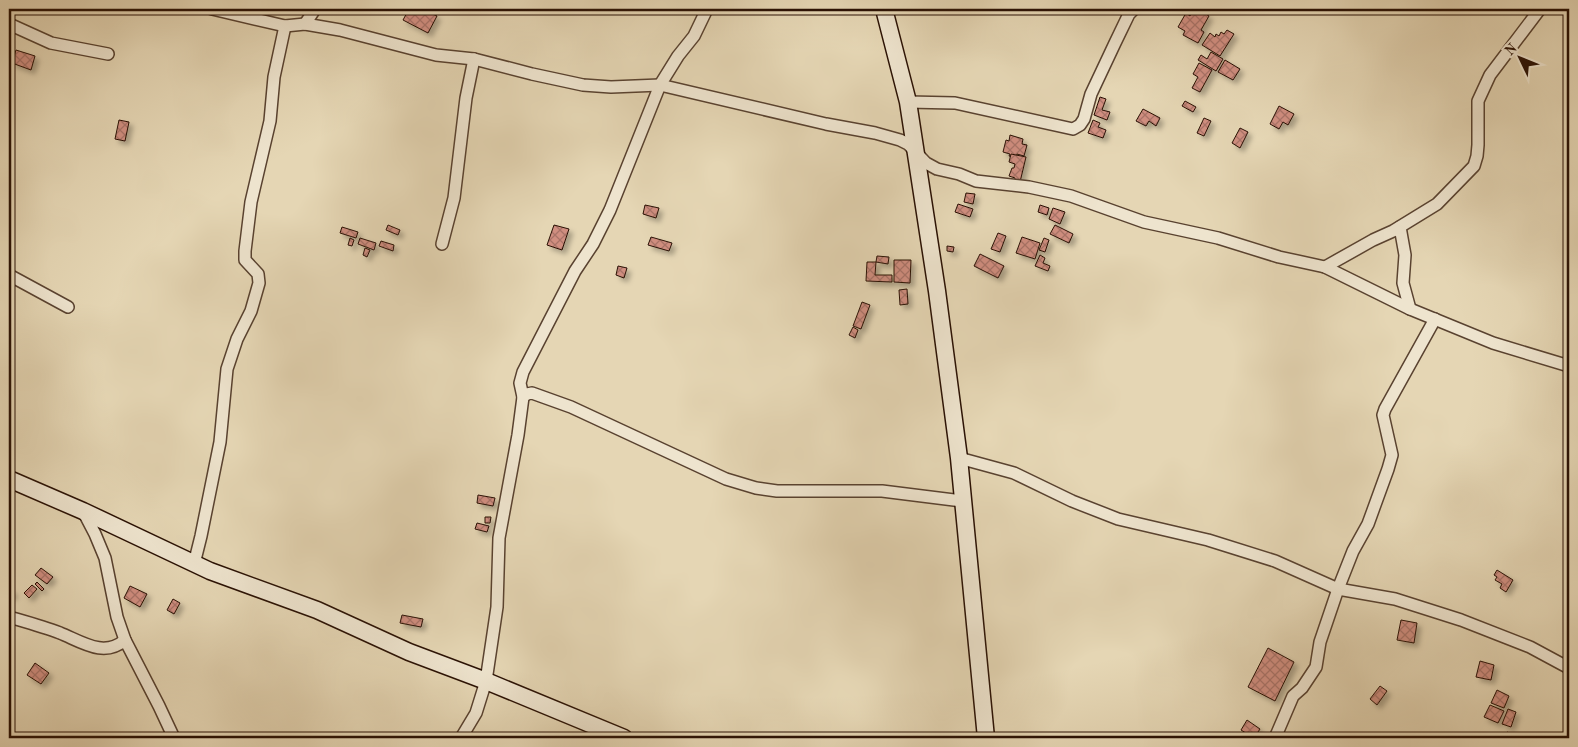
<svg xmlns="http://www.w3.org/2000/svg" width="1578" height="747" viewBox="0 0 1578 747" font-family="'Old Standard TT',serif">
  <defs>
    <pattern id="building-cross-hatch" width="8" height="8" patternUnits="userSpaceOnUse" patternTransform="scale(1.25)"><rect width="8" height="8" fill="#d08e80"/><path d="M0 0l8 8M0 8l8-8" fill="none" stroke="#a97367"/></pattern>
    <filter id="shadow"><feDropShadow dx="4" dy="4" stdDeviation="2.5" flood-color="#0004"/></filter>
  </defs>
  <rect width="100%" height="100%" fill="#e5d6b4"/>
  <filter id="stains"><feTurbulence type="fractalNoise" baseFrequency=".004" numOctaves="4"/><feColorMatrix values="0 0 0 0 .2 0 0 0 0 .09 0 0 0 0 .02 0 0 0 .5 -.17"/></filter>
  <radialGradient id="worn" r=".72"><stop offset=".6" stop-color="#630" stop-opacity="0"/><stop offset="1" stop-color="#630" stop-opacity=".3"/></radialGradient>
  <g fill="url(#building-cross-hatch)" stroke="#2a1104" filter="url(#shadow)">
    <path d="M 409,9 L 423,9 L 437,16 L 428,33 L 403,20 Z"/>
    <path d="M 1193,10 L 1198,13 L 1199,10 L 1209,16 L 1201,30 L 1204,32 L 1198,43 L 1183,35 L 1185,31 L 1178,27 L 1186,13 L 1190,16 Z"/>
    <path d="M 1227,30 L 1234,34 L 1220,56 L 1202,45 L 1210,33 L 1215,37 L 1216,34 L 1219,36 L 1221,32 L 1224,34 Z"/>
    <path d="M 16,50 L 35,56 L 31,70 L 12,63 Z"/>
    <path d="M 1211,52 L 1223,59 L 1216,71 L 1198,60 L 1201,55 L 1207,59 Z"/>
    <path d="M 1225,60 L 1240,69 L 1233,80 L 1218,72 Z"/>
    <path d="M 1199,63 L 1212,70 L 1200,92 L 1192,88 L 1198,77 L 1193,74 Z"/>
    <path d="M 1100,97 L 1106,99 L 1102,110 L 1110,112 L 1107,120 L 1094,115 Z"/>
    <path d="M 1185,101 L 1196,107 L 1193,112 L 1182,106 Z"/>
    <path d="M 1279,106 L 1294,114 L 1288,125 L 1283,122 L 1279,129 L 1270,124 Z"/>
    <path d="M 1143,109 L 1160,118 L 1156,126 L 1149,121 L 1146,126 L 1136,121 Z"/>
    <path d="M 1204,118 L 1211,121 L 1204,136 L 1197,133 Z"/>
    <path d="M 119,120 L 129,122 L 125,141 L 115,139 Z"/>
    <path d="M 1093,120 L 1100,123 L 1098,127 L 1106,130 L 1103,138 L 1088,133 Z"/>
    <path d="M 1240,128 L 1248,132 L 1240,148 L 1232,143 Z"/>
    <path d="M 1010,135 L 1023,139 L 1022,144 L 1027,145 L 1024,156 L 1017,154 L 1016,158 L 1009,156 L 1010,154 L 1003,152 L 1006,140 L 1009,141 Z"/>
    <path d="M 1011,154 L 1026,157 L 1020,182 L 1014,181 L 1015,178 L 1009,176 L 1012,168 L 1014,168 L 1015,164 L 1009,162 Z"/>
    <path d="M 966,193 L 975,194 L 973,204 L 964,202 Z"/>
    <path d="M 958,204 L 973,209 L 970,217 L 955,212 Z"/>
    <path d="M 645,205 L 659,208 L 656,218 L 643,214 Z"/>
    <path d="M 1040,205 L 1049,208 L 1047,215 L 1038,212 Z"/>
    <path d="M 1053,208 L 1065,212 L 1060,224 L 1049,219 Z"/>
    <path d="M 388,225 L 400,230 L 398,235 L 386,230 Z"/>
    <path d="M 554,225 L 569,229 L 562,250 L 547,245 Z"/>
    <path d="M 1055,225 L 1073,234 L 1069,243 L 1050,234 Z"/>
    <path d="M 342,227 L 358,232 L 356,238 L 340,233 Z"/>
    <path d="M 998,233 L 1006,236 L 1000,252 L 991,249 Z"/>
    <path d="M 651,237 L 672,243 L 669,251 L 648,245 Z"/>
    <path d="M 1022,237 L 1040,243 L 1035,259 L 1016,253 Z"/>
    <path d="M 350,238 L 354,240 L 352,246 L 348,245 Z"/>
    <path d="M 360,238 L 376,243 L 374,250 L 358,244 Z"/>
    <path d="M 1044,238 L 1049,240 L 1045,252 L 1039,250 Z"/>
    <path d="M 381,241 L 394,245 L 393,251 L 379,246 Z"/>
    <path d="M 947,246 L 954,247 L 953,252 L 947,251 Z"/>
    <path d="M 365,248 L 370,250 L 367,257 L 363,255 Z"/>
    <path d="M 980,254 L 1004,266 L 998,278 L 974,266 Z"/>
    <path d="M 1040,255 L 1045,258 L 1043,263 L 1050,266 L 1048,271 L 1035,266 Z"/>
    <path d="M 877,256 L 889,257 L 888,264 L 876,262 Z"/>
    <path d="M 894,260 L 911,260 L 910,283 L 894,282 Z"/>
    <path d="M 867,262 L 876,262 L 875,275 L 892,275 L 892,282 L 866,281 Z"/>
    <path d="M 618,266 L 627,268 L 624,278 L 616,275 Z"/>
    <path d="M 907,289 L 908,304 L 900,305 L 899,290 Z"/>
    <path d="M 862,302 L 870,305 L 861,329 L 853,326 Z"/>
    <path d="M 853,327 L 858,330 L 855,338 L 849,335 Z"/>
    <path d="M 478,495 L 495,498 L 493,506 L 477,503 Z"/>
    <path d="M 485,517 L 491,517 L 490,523 L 485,523 Z"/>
    <path d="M 477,523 L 489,526 L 487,532 L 475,529 Z"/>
    <path d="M 41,568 L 53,577 L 47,584 L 35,575 Z"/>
    <path d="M 1497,570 L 1513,580 L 1506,592 L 1500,588 L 1502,584 L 1495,580 L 1497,577 L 1494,575 Z"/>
    <path d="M 37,582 L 44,589 L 42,591 L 35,584 Z"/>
    <path d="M 32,585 L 37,589 L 29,598 L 24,593 Z"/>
    <path d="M 130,586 L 147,594 L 140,607 L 124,598 Z"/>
    <path d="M 9,588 L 14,593 L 10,597 L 9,596 Z"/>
    <path d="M 173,599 L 180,603 L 174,614 L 167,610 Z"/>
    <path d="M 402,615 L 423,619 L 421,627 L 400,623 Z"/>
    <path d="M 1401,620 L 1417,623 L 1414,643 L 1397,640 Z"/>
    <path d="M 1268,648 L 1294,662 L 1275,701 L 1248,687 Z"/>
    <path d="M 1480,661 L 1494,665 L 1491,680 L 1476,677 Z"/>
    <path d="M 35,663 L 49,673 L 41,684 L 27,675 Z"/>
    <path d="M 1380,686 L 1387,691 L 1377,705 L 1370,699 Z"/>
    <path d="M 1497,690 L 1509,696 L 1504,708 L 1491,703 Z"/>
    <path d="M 1490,705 L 1504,711 L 1498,723 L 1484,717 Z"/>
    <path d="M 1508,709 L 1516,712 L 1511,727 L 1502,724 Z"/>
    <path d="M 1247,720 L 1260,729 L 1254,738 L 1246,738 L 1249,735 L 1241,730 Z"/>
    <path d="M 1507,732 L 1518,736 L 1517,738 L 1504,738 Z"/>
  </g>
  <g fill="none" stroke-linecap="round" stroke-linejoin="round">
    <g stroke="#594230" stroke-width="14">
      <g id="street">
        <path d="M 212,9 L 285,26 L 305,24 L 340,30 L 436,55 L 474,59 L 532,74 L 583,85 L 611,87 L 660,85 L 826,124 L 875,133 L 900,140 L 908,144 L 926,163 L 937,169 L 959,174 L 976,181 L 1029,187 L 1071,196 L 1144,222 L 1218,238 L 1279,257 L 1325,267 L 1410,309 L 1493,343 L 1569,366"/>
        <path d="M 9,24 L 51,43 L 108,54"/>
        <path d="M 305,24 L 315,9"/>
        <path d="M 908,102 L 955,103 L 1073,129 L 1080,125 L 1084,119 L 1091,94 L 1115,43 L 1129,14 L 1134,9"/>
        <path d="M 1400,227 L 1405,255 L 1403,283 L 1410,309"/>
        <path d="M 442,244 L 454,198 L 466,98 L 474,59"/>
        <path d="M 1325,267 L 1373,240 L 1393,231 L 1437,204 L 1474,166 L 1477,156 L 1478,145 L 1478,101 L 1490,75 L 1540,9"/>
        <path d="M 9,275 L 68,307"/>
        <path d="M 523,397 L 527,394 L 532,393 L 571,407 L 726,479 L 756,488 L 777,491 L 882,491 L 962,501"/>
        <path d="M 959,458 L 1014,473 L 1072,501 L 1118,519 L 1208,540 L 1275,561 L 1338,589 L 1395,599 L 1461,620 L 1530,647 L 1569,668"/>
        <path d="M 83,511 L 95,534 L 105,558 L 117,617 L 125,640 L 159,706 L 174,738"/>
        <path d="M 194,564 L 201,536 L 220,442 L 227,369 L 237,339 L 251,311 L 259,283 L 258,274 L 245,260 L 245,251 L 251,202 L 270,121 L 274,77 L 285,26"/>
        <path d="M 9,617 C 26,622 44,627 60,633 C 82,642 104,658 125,640"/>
        <path d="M 461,738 L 476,713 L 486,681 L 497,607 L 499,538 L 518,435 L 523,397 L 520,383 L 523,372 L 575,271 L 593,244 L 610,210 L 660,85 L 678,56 L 694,36 L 707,9"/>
        <path d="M 1275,738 L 1293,696 L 1302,688 L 1316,667 L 1320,642 L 1338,589 L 1353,551 L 1368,524 L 1388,469 L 1392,455 L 1383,415 L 1385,409 L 1435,319"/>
      </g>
    </g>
    <g stroke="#2a1104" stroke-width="19">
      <g id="secondary">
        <path d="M 884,9 L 908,102 L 937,291 L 959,458 L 986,738"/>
        <path d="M 9,479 L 83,511 L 210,571 L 317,610 L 409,652 L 486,681 L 624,738"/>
      </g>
    </g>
    <use href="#street" stroke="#eee4ce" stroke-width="11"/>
    <use href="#secondary" stroke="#eee4ce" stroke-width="16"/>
  </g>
  <rect width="1578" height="747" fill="none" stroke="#e5d6b4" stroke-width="30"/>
  <rect x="10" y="10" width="1558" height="727" fill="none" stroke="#2a1104" stroke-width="2.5"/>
  <rect x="15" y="15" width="1548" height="717" fill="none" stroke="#2a1104"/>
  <g transform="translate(1520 58) rotate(313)" stroke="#eee4ce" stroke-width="4" paint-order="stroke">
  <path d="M0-4L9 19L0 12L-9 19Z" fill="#2a1104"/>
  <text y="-8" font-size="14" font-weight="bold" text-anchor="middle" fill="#2a1104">N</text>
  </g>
  <rect width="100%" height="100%" filter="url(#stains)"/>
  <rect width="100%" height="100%" fill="url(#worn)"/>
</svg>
